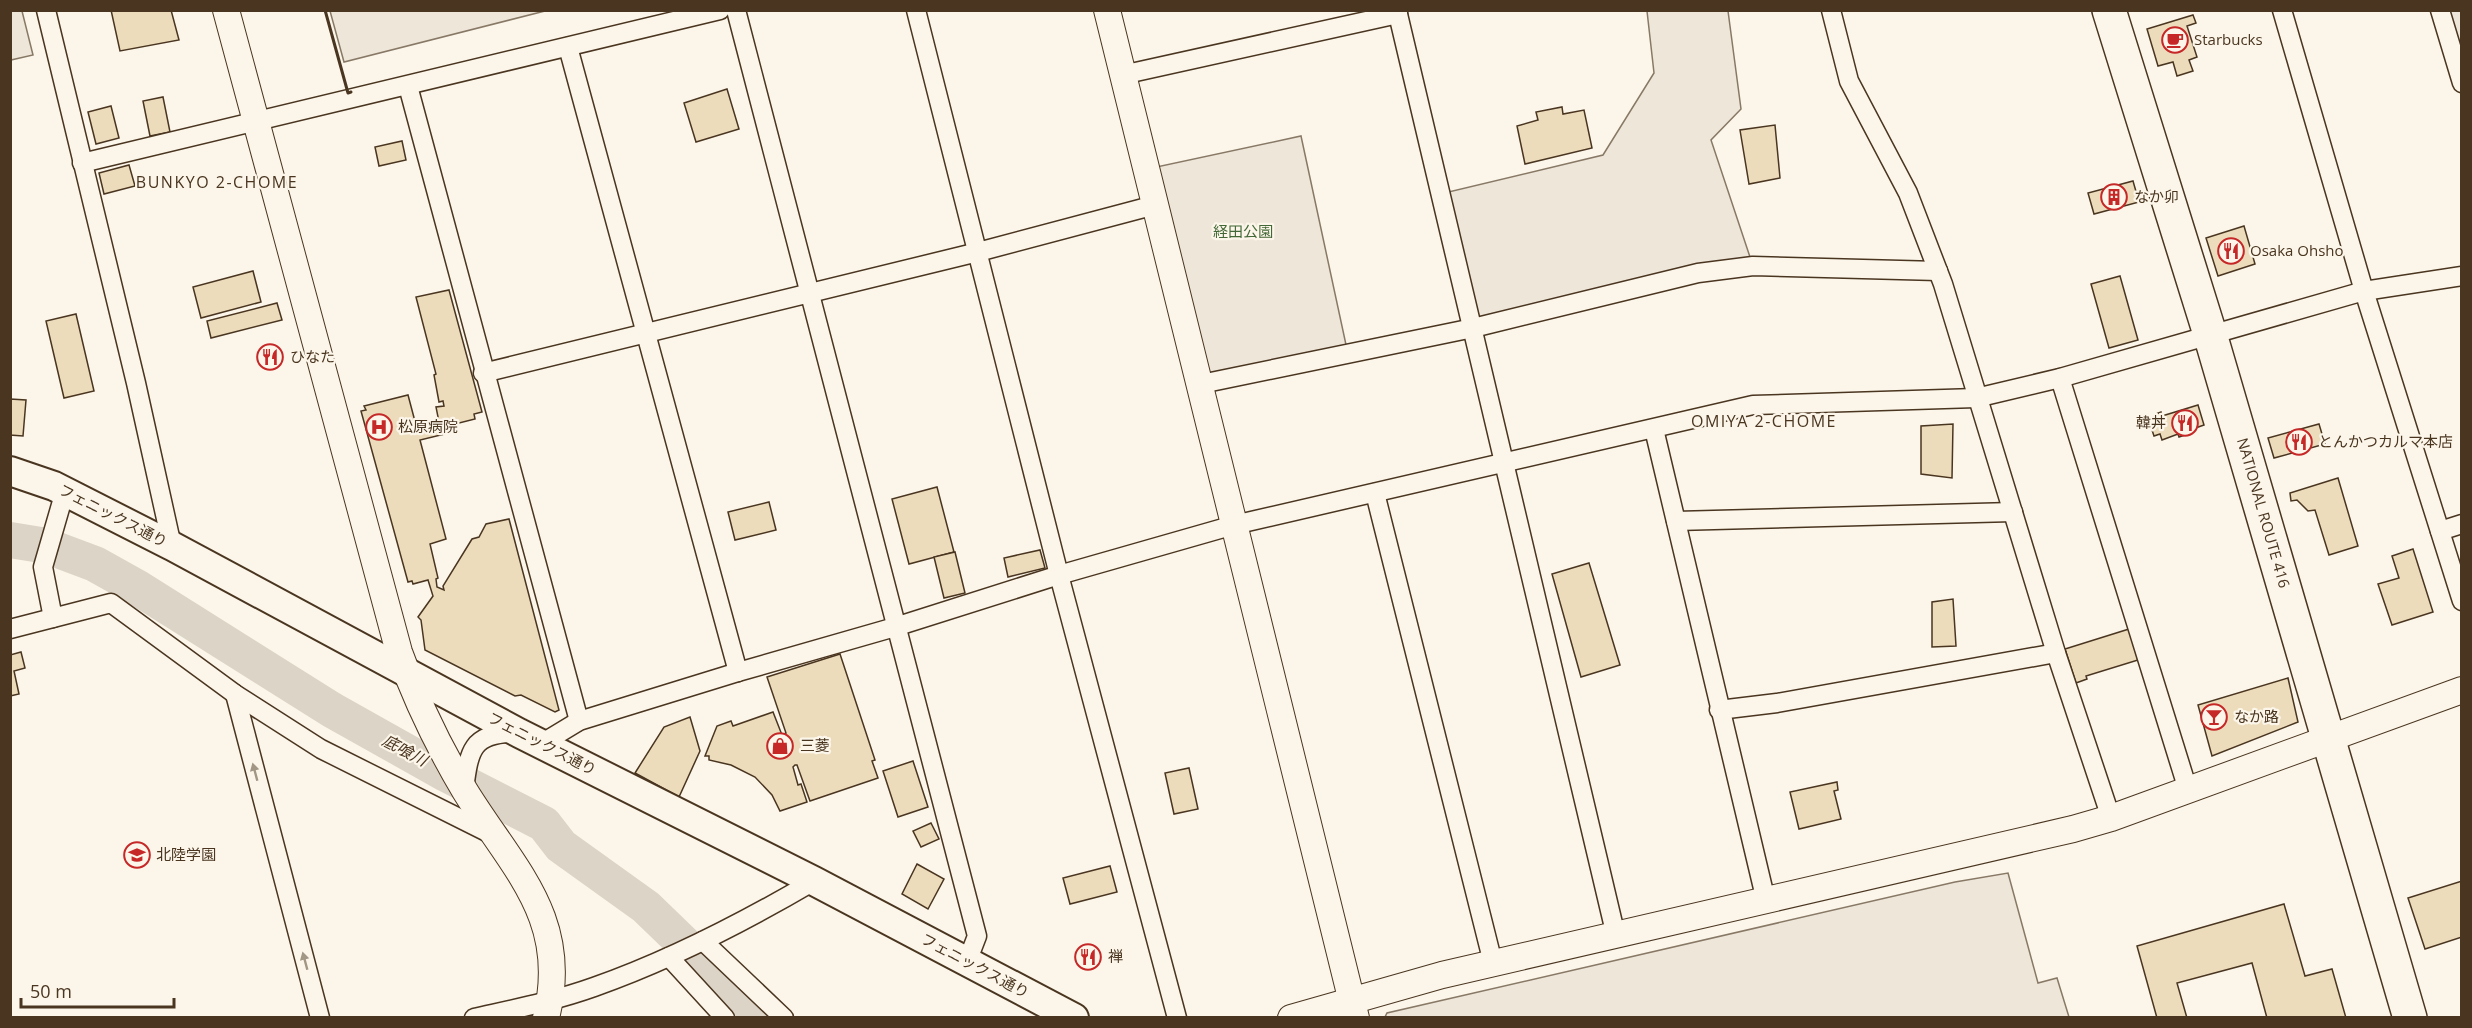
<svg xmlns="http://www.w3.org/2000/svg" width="2472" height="1028" viewBox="0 0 2472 1028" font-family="'Open Sans','Noto Sans JP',sans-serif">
  <rect width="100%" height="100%" fill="#fbf6e9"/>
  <g fill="#ede6d9" stroke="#887966" stroke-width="1.5">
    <path d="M 10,11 L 22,11 L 33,55 L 11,60 Z"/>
    <path d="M 330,11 L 330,10 L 545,11 L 344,62 Z"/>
    <path d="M 1647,11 L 1728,11 L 1741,109 L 1711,140 L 1753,266 L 1472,324 L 1440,194 L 1603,155 L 1654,73 Z"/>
    <path d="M 2441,11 L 2461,11 L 2461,81 Z"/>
    <path d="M 1301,136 L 1348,354 L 1201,384 L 1147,169 Z"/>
    <path d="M 2008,873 L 2038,983 L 2057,978 L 2069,1017 L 1385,1017 L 1387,1013 L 1955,882 Z"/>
  </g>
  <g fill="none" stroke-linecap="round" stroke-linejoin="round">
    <path stroke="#dcd4c6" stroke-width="36" d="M 10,540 L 47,546 L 95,564 L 138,588 L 332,710 L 446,774 L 544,824 L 561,846 L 646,907 L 761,1018"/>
  </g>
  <g fill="#ecdcbc" stroke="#4a3520" stroke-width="1.5">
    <path d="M 111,10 L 171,10 L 179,40 L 120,51 Z"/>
    <path d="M 2193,15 L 2196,23 L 2187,26 L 2197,57 L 2189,60 L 2193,71 L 2177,76 L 2173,62 L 2158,66 L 2147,29 Z"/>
    <path d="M 727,89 L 739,129 L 696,142 L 684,103 Z"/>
    <path d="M 163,97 L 170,132 L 150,136 L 143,101 Z"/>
    <path d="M 111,106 L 119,138 L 96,144 L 88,112 Z"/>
    <path d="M 1562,107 L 1563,114 L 1584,110 L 1592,148 L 1525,164 L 1517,126 L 1538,120 L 1536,112 Z"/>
    <path d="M 1775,125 L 1780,178 L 1749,184 L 1740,130 Z"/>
    <path d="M 402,141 L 406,160 L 379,166 L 375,147 Z"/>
    <path d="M 129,165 L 135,186 L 104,194 L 99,173 Z"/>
    <path d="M 2133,181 L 2139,202 L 2094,214 L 2088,193 Z"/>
    <path d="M 2244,226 L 2255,264 L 2218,276 L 2206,238 Z"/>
    <path d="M 253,271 L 261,302 L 201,318 L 193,287 Z"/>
    <path d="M 2120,276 L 2138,340 L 2109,348 L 2091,284 Z"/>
    <path d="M 449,290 L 482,412 L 474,414 L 475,419 L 447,426 L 449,433 L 420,440 L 446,539 L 430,544 L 438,578 L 436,579 L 437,587 L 444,590 L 443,586 L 472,539 L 479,537 L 486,524 L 509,519 L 559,710 L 555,712 L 521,695 L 515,696 L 425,650 L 421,620 L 418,617 L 433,596 L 428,580 L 413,584 L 412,581 L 408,582 L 361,411 L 366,410 L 364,406 L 408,395 L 417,429 L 439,422 L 436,407 L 444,406 L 443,401 L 439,402 L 434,375 L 436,374 L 416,297 Z"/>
    <path d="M 277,303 L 282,320 L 211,338 L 207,321 Z"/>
    <path d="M 76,314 L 94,391 L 64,398 L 46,321 Z"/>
    <path d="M 10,399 L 26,400 L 23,436 L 10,435 Z"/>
    <path d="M 2198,405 L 2204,425 L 2187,431 L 2188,434 L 2179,437 L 2178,434 L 2162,440 L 2160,434 L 2154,436 L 2149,421 L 2158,418 L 2156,414 L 2161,412 L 2162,416 Z"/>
    <path d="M 1953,424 L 1952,478 L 1921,474 L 1921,426 Z"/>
    <path d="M 2319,424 L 2325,444 L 2274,458 L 2268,438 Z"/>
    <path d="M 2338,478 L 2358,546 L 2329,555 L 2315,510 L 2308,511 L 2297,500 L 2291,501 L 2290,493 Z"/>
    <path d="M 937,487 L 954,552 L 909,564 L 892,499 Z"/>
    <path d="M 769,502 L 776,530 L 735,540 L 728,512 Z"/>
    <path d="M 2413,549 L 2433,612 L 2392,625 L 2378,584 L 2399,578 L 2392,556 Z"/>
    <path d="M 1040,550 L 1045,568 L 1008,577 L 1004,558 Z"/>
    <path d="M 955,552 L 965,593 L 944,598 L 934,557 Z"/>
    <path d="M 1589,563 L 1620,665 L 1581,677 L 1552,574 Z"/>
    <path d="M 1953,599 L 1956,646 L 1932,647 L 1932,602 Z"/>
    <path d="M 2129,629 L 2138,660 L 2086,676 L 2087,679 L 2076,683 L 2065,649 Z"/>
    <path d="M 21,652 L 25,668 L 14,671 L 19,694 L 10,696 L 10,655 Z"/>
    <path d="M 840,654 L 875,760 L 872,761 L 878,778 L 810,801 L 797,765 L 795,765 L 793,767 L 798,785 L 801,784 L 807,802 L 780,811 L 772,795 L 755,777 L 731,765 L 709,760 L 709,756 L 705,756 L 717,726 L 731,721 L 733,726 L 773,712 L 782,735 L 786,733 L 767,677 Z"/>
    <path d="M 2288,678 L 2298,722 L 2212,756 L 2198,705 Z"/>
    <path d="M 690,717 L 700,751 L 679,797 L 635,773 L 664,727 Z"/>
    <path d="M 913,761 L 928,807 L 898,817 L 883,771 Z"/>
    <path d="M 1189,768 L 1198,809 L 1174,814 L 1165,773 Z"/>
    <path d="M 1837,782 L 1838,790 L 1834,791 L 1841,819 L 1799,829 L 1790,792 Z"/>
    <path d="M 931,823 L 939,839 L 921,847 L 913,831 Z"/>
    <path d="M 917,864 L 944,879 L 928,909 L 902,894 Z"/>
    <path d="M 1110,866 L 1117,892 L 1070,904 L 1063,878 Z"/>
    <path d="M 2462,881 L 2462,937 L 2425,949 L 2408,898 Z"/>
    <path d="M 2284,904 L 2305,976 L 2332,969 L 2346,1018 L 2267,1018 L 2252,963 L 2177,983 L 2187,1018 L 2157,1018 L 2137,946 Z"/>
  </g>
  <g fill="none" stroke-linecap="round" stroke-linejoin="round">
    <g stroke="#4a3520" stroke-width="21">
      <g id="street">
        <path d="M 46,10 L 136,383 L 172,546"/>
        <path d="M 736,10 L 977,936 L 967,962"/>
        <path d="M 916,10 L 1059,575 L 1177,1018"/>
        <path d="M 1397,10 L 1616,936"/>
        <path d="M 1831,10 L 1849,81 L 1908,193 L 1943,284 L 2056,653 L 2111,818"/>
        <path d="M 2282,10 L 2364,291 L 2462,601"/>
        <path d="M 2440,10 L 2462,83"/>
        <path d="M 568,47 L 738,672"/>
        <path d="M 1122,75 L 1398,14"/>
        <path d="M 408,86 L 579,721"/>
        <path d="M 82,163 L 720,10"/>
        <path d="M 483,373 L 978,252 L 1155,205"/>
        <path d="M 2060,378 L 2188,790"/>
        <path d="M 1201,384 L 1473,328 L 1698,273 L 1753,266 L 1938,271"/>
        <path d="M 1654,429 L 1766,901"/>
        <path d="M 1375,493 L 1493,963"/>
        <path d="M 1676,521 L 2013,512"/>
        <path d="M 2440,531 L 2462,524"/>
        <path d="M 53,618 L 43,567 L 65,491"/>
        <path d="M 10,629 L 111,603 L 235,694 L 321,749 L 493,835"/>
        <path d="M 235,694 L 320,1018"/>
        <path d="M 1719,710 L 1777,703 L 2056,653"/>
        <path d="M 541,744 L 579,721 L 738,672 L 895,627 L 1059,575 L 1234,525 L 1753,405 L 1976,398 L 2060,378 L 2364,291 L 2462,276"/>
        <path d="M 464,789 C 469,752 471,733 514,733"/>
        <path d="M 703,941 L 784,1018"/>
        <path d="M 669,957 L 725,1018"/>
        <path d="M 474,1018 C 514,1009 555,1001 594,987 C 671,960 744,922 814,881"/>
      </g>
    </g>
    <g stroke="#4a3520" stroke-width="28">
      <g id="secondary">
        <path d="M 226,10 L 399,652 C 416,700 439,747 465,791 C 513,869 571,918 546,1018"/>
        <path d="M 1107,10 L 1356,1018"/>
        <path d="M 1291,1018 L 1442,975 L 2073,829 L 2111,818 L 2462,690"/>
      </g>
    </g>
    <g stroke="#4a3520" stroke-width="32">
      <path id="primary" d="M 10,471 L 54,486 L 172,546 L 519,733 L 814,881 L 1074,1018"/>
    </g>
    <g stroke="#4a3520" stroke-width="36">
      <path id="highway" d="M 2109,10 L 2210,334 L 2410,1018"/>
    </g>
    <use href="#street" stroke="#fbf6e9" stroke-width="18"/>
    <use href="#secondary" stroke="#fbf6e9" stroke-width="26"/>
    <use href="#primary" stroke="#fbf6e9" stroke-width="28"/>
    <use href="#highway" stroke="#fbf6e9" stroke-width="33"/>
    <path stroke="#4a3520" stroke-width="3" d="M 325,10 L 348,93 L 351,92"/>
  </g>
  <defs><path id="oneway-solid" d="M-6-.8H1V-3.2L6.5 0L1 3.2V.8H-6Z" transform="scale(1.5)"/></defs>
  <g fill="#a29684">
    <use href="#oneway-solid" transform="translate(255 772) rotate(-105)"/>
    <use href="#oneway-solid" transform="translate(305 961) rotate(-105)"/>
  </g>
  <defs>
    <g id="cafe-ring" transform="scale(1.35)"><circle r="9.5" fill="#fbf6e9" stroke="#c62828" stroke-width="1.5"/><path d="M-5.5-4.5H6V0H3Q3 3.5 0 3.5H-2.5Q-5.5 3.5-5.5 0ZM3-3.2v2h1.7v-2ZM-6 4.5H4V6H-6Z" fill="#c62828"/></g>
    <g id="building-ring" transform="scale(1.35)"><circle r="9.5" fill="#fbf6e9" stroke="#c62828" stroke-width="1.5"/><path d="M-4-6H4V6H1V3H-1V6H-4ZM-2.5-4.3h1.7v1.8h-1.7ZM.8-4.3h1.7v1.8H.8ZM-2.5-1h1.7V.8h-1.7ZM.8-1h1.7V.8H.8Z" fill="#c62828"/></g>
    <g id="restaurant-ring" transform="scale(1.35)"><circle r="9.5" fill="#fbf6e9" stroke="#c62828" stroke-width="1.5"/><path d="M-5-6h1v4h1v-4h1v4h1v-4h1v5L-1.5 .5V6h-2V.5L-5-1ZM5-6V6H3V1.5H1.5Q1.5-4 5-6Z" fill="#c62828"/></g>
    <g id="hospital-ring" transform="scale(1.35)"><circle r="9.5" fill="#fbf6e9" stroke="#c62828" stroke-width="1.5"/><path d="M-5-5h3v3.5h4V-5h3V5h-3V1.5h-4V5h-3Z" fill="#c62828"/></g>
    <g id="bar-ring" transform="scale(1.35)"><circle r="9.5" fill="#fbf6e9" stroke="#c62828" stroke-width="1.5"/><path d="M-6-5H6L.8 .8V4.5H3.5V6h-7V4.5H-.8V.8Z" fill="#c62828"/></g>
    <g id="shop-ring" transform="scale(1.35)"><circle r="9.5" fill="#fbf6e9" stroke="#c62828" stroke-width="1.5"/><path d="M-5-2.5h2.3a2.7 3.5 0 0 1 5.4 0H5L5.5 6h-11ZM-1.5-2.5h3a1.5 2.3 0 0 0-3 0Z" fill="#c62828"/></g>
    <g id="school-ring" transform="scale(1.35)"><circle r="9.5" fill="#fbf6e9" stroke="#c62828" stroke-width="1.5"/><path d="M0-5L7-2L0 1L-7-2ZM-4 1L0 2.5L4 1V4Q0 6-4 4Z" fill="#c62828"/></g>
  </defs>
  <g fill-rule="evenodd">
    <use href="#cafe-ring" x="2175" y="40"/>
    <use href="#building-ring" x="2114" y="197"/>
    <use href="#restaurant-ring" x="2231" y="251"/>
    <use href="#restaurant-ring" x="270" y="357"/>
    <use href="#restaurant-ring" x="2185" y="423"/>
    <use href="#hospital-ring" x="379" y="427"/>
    <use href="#restaurant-ring" x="2299" y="442"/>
    <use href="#bar-ring" x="2214" y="717"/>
    <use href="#shop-ring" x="780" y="746"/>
    <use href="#school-ring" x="137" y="855"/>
    <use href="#restaurant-ring" x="1088" y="957"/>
  </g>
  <g text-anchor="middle" stroke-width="4.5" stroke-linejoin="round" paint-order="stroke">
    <g font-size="15" fill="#4a3520" stroke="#fbf6e9" text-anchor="start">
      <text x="2194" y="45">Starbucks</text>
      <text x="2134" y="202">なか卯</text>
      <text x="2250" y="256">Osaka Ohsho</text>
      <text x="290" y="362">ひなた</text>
      <text x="2166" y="428" text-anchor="end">韓丼</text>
      <text x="398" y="432">松原病院</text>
      <text x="2318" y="447">とんかつカルマ本店</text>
      <text x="2234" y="722">なか路</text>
      <text x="800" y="751">三菱</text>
      <text x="156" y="860">北陸学園</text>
      <text x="1108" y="962">禅</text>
    </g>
    <g font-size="15" fill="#436837" stroke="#fbf6e9">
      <text x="1243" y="237">経田公園</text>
    </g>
    <g font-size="15" fill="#4a3520" stroke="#fbf6e9">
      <text transform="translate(2263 513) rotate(74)" y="5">NATIONAL ROUTE 416</text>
      <text transform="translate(113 516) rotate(27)" y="5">フェニックス通り</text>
      <text transform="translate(542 744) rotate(27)" y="5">フェニックス通り</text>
      <text transform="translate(975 966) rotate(28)" y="5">フェニックス通り</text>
    </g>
    <g font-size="16" letter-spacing="1.5" fill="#4a3520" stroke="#fbf6e9">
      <text x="217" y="188">BUNKYO 2-CHOME</text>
      <text x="1764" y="427">OMIYA 2-CHOME</text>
    </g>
    <g font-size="16" font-style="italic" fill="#4a3520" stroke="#fbf6e9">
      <text transform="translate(405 750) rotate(28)" y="6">底喰川</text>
    </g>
  </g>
  <rect width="2472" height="1028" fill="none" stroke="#4a3520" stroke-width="24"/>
  <path d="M21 998v9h153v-9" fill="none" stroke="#4a3520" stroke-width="3"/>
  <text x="30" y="998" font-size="18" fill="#4a3520" stroke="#fbf6e9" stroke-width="4.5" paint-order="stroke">50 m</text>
</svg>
